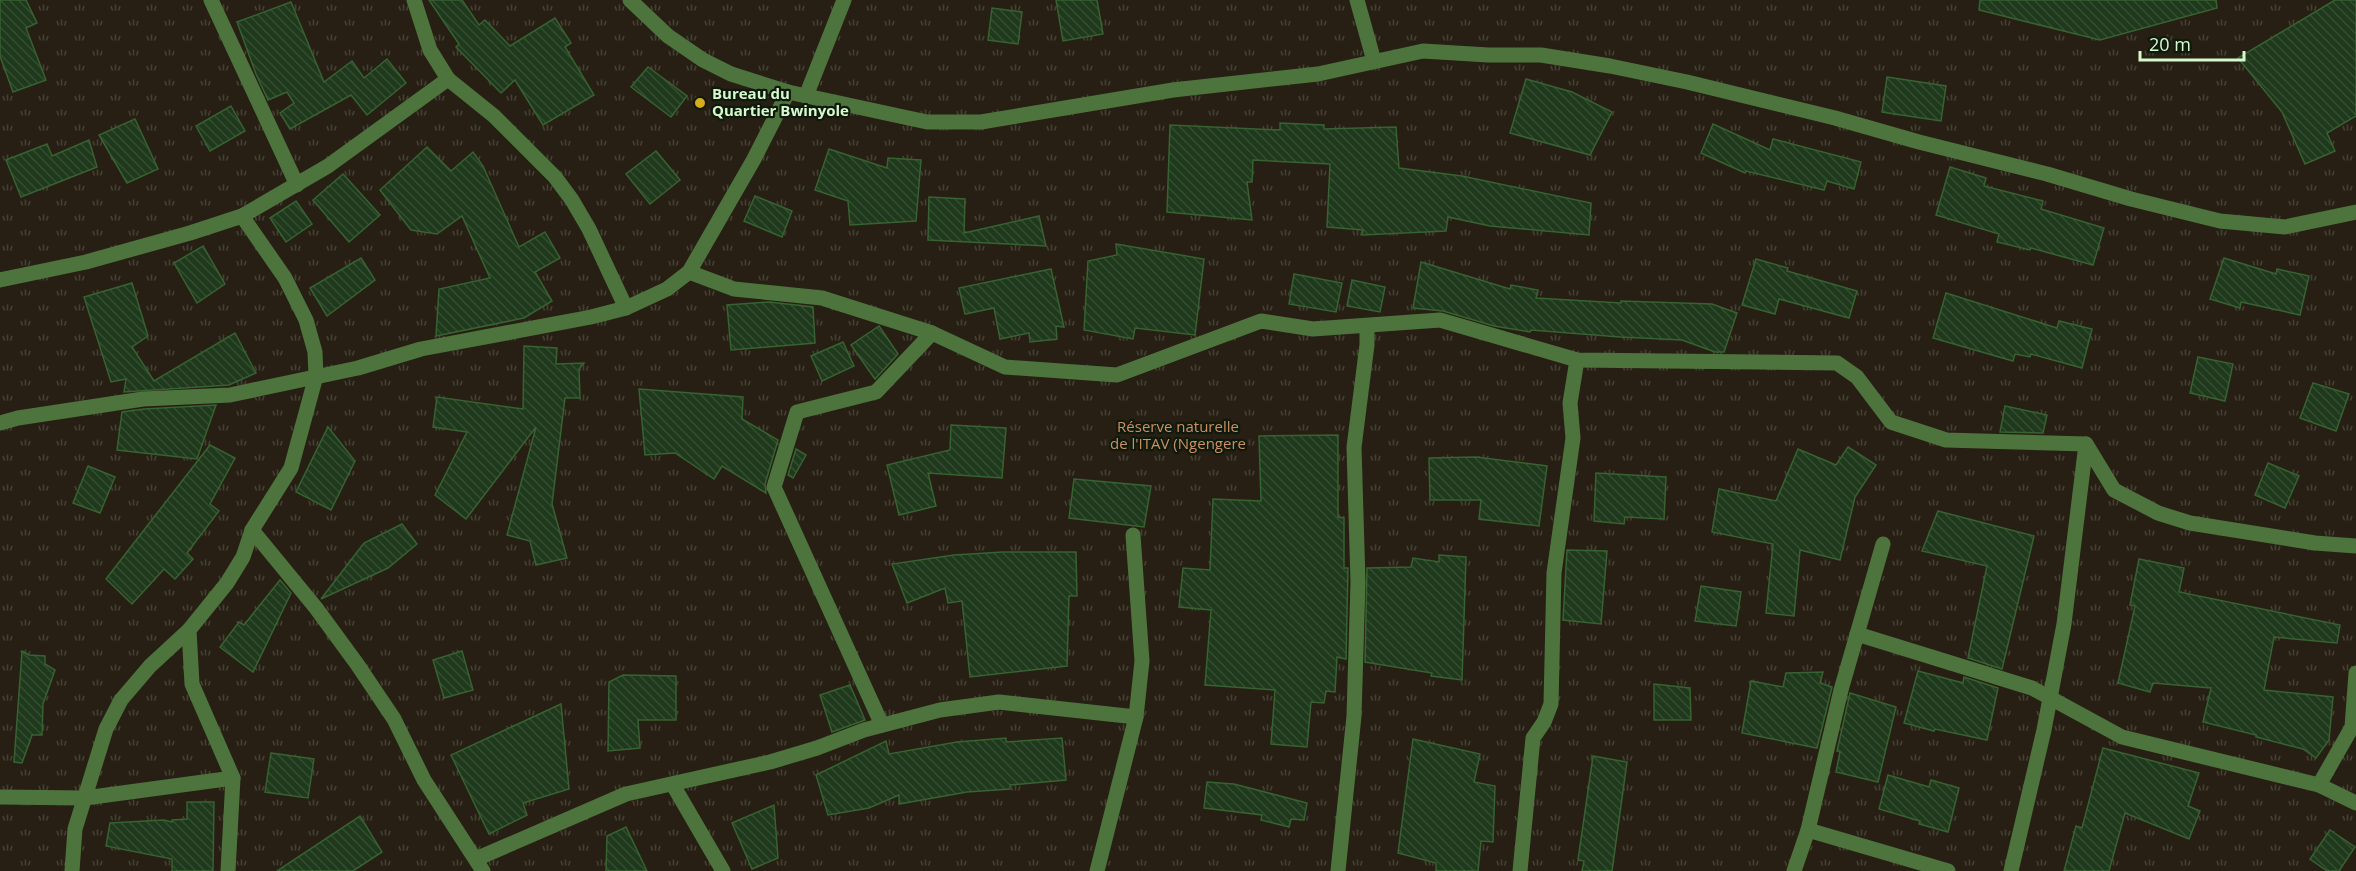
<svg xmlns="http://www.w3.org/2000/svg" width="2356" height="871" viewBox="0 0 2356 871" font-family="'Open Sans',sans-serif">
  <defs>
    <pattern id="park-tufts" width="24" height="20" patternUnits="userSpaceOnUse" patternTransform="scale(1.5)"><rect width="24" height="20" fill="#271f13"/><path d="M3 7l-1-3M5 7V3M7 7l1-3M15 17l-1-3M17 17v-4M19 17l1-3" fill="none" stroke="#464034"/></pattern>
    <pattern id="building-back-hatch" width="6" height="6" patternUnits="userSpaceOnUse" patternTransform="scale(1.5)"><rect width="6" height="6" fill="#1f391c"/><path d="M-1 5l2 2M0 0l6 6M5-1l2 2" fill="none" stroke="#344d31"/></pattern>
  </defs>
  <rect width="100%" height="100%" fill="#0f1a0d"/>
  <rect fill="url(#park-tufts)" x="0" y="0" width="2356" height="871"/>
  <g fill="url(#building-back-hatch)" stroke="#376231" stroke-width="1.5">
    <path d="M 0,0 L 26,0 L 37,23 L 26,28 L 46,80 L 13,92 L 0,56 Z"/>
    <path d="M 429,0 L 462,0 L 479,25 L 485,20 L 510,46 L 555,18 L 571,43 L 565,47 L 594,95 L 543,125 L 515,80 L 501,93 L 456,47 L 459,44 Z"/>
    <path d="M 1056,0 L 1097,0 L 1103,34 L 1063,41 Z"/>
    <path d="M 1980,0 L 2216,0 L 2217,8 L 2100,40 L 1979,10 Z"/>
    <path d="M 2335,0 L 2356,0 L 2356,116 L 2327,133 L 2335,151 L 2305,164 L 2282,112 L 2238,58 Z"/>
    <path d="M 291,2 L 324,82 L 352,61 L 364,78 L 387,59 L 406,83 L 367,115 L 351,95 L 290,129 L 280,113 L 294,103 L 287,92 L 268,100 L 256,74 L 237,22 Z"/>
    <path d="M 992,8 L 1022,12 L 1018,44 L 988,40 Z"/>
    <path d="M 648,67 L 687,96 L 671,117 L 631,87 Z"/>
    <path d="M 1887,77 L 1946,86 L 1941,121 L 1882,112 Z"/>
    <path d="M 1526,79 L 1572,92 L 1612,112 L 1590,155 L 1510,133 Z"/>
    <path d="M 231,106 L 245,131 L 210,151 L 196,126 Z"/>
    <path d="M 135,119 L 158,169 L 127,183 L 99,135 Z"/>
    <path d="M 1280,123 L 1324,125 L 1324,129 L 1396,127 L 1399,168 L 1462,176 L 1591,203 L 1589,235 L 1490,226 L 1448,217 L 1446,231 L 1362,235 L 1363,230 L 1327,227 L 1330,164 L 1253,160 L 1252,182 L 1247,182 L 1252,220 L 1167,212 L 1170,125 L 1280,130 Z"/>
    <path d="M 1713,124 L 1770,150 L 1773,139 L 1861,162 L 1854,189 L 1827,181 L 1824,190 L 1746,171 L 1745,173 L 1701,153 Z"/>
    <path d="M 89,140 L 97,167 L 21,197 L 6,160 L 47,144 L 52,156 Z"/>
    <path d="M 427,147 L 451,171 L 473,152 L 483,166 L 519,247 L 545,232 L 560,258 L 535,272 L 552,301 L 524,318 L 436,336 L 439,289 L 490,278 L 462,216 L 437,234 L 411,230 L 380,190 Z"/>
    <path d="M 829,149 L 887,168 L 888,158 L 921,160 L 916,221 L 850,225 L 848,201 L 815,190 Z"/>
    <path d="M 656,151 L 680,180 L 650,204 L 626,174 Z"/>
    <path d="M 1950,167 L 1986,178 L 1984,186 L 2043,201 L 2041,209 L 2104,228 L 2093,265 L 2031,248 L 2030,250 L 1997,242 L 1999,234 L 1936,215 Z"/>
    <path d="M 343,174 L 380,215 L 349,242 L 313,200 Z"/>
    <path d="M 755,196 L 792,211 L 782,237 L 744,221 Z"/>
    <path d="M 929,197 L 965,199 L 964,233 L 1039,216 L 1046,246 L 928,240 Z"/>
    <path d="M 296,201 L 312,224 L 286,242 L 270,218 Z"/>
    <path d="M 1116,244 L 1204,259 L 1195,335 L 1135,328 L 1133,339 L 1084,330 L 1088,261 L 1117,255 Z"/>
    <path d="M 203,246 L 225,284 L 197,303 L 174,263 Z"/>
    <path d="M 361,258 L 375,280 L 327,316 L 310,288 Z"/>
    <path d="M 2224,258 L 2276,274 L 2277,269 L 2309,276 L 2300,315 L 2241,302 L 2240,308 L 2210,299 Z"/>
    <path d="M 1756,259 L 1788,268 L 1787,271 L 1857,291 L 1849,318 L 1779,299 L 1775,314 L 1742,305 Z"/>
    <path d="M 1421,262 L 1510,289 L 1511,285 L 1538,290 L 1536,298 L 1621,303 L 1621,301 L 1712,304 L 1737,313 L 1724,352 L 1715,352 L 1682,340 L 1620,337 L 1531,330 L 1530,332 L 1494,326 L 1443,311 L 1413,308 Z"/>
    <path d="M 1051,269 L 1064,327 L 1056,326 L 1057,339 L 1030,342 L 1029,333 L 1000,339 L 994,308 L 965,314 L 959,288 Z"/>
    <path d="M 1294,274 L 1342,283 L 1336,312 L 1289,304 Z"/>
    <path d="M 1352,280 L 1385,287 L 1380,312 L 1347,306 Z"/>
    <path d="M 132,283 L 148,336 L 132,347 L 154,381 L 235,333 L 256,373 L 229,385 L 124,392 L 126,379 L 111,382 L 84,297 Z"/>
    <path d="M 1946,293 L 2057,328 L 2059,321 L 2092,329 L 2082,368 L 2031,354 L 2030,357 L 2015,354 L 2013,361 L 1933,338 Z"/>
    <path d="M 769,302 L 813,307 L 815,343 L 731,350 L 727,305 Z"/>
    <path d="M 879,326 L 898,354 L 875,379 L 851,345 Z"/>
    <path d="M 843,342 L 854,366 L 822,381 L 811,356 Z"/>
    <path d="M 524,346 L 557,348 L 556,364 L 584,363 L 579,369 L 580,398 L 565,398 L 552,504 L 567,558 L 536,565 L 530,541 L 507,535 L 536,427 L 466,519 L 435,495 L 467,432 L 433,427 L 437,397 L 523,409 Z"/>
    <path d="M 2198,357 L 2233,364 L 2225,401 L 2190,393 Z"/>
    <path d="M 2313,383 L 2349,394 L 2336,431 L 2300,418 Z"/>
    <path d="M 639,389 L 743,397 L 742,419 L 778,440 L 765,484 L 766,493 L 722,466 L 714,479 L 675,453 L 645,455 Z"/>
    <path d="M 216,405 L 197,459 L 117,450 L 122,412 L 144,409 Z"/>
    <path d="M 2005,406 L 2047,415 L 2043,433 L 2000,432 Z"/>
    <path d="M 951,425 L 1006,428 L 1002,478 L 928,473 L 936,506 L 899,515 L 887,465 L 950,450 Z"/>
    <path d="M 328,427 L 355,461 L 331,510 L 296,492 Z"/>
    <path d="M 1338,435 L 1338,517 L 1344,518 L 1344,568 L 1348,568 L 1346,659 L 1337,657 L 1335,692 L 1326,691 L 1324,703 L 1311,702 L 1307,747 L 1271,744 L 1275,690 L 1205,685 L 1211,610 L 1179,607 L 1183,568 L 1210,570 L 1213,499 L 1261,501 L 1259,436 Z"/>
    <path d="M 210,445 L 235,458 L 210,504 L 219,511 L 187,553 L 193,559 L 175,579 L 164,569 L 132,604 L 106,579 Z"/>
    <path d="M 1848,447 L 1876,465 L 1855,497 L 1840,560 L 1800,550 L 1794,616 L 1766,613 L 1773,544 L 1712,532 L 1719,489 L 1776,501 L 1798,449 L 1836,465 Z"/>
    <path d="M 796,449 L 806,455 L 793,478 L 788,475 Z"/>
    <path d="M 1476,457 L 1547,466 L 1539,526 L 1479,519 L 1481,500 L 1430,500 L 1429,458 Z"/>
    <path d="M 2268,463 L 2299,476 L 2285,508 L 2255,495 Z"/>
    <path d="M 88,466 L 115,477 L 100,513 L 73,503 Z"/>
    <path d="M 1596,473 L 1666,477 L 1664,519 L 1625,517 L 1624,524 L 1594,521 Z"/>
    <path d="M 1074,479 L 1151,486 L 1144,527 L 1069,518 Z"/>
    <path d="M 1938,511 L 2034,536 L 2002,669 L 1968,658 L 1987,566 L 1922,551 Z"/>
    <path d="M 402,524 L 417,544 L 388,568 L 321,599 L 364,543 Z"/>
    <path d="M 1567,550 L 1607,551 L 1601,624 L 1563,620 Z"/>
    <path d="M 1003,552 L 1076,552 L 1077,596 L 1069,596 L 1067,666 L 970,677 L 962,601 L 948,603 L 945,588 L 907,603 L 892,564 L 954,555 Z"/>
    <path d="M 1439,555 L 1466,557 L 1462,680 L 1431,676 L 1432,673 L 1365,662 L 1367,568 L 1411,567 L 1413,558 L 1439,562 Z"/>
    <path d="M 2139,559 L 2184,568 L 2179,592 L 2340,625 L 2337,643 L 2274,637 L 2264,690 L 2333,697 L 2329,740 L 2316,758 L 2303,749 L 2256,737 L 2256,735 L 2203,722 L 2211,688 L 2153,683 L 2150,692 L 2118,683 L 2135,606 L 2130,605 Z"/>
    <path d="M 280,580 L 291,593 L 253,672 L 220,647 L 239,622 L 244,625 Z"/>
    <path d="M 1701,586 L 1741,592 L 1736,626 L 1695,621 Z"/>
    <path d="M 22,651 L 29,655 L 45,656 L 45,664 L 55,670 L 43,704 L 42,735 L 32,735 L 22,763 L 14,762 Z"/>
    <path d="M 462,651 L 473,690 L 444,698 L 433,660 Z"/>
    <path d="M 1918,671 L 1963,683 L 1964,677 L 1998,688 L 1987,740 L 1935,729 L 1934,731 L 1904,723 Z"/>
    <path d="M 1823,672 L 1820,683 L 1832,687 L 1817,748 L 1742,733 L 1751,681 L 1783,687 L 1786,673 Z"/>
    <path d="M 623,675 L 676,676 L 676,720 L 638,720 L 640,748 L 608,751 L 609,682 Z"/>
    <path d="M 1654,684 L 1690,688 L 1691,720 L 1654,720 Z"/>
    <path d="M 850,685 L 865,720 L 832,732 L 820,695 Z"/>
    <path d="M 1850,693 L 1896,707 L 1878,782 L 1836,772 L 1840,752 L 1837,751 Z"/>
    <path d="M 561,704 L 569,789 L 523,803 L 527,815 L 489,834 L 451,755 Z"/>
    <path d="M 1006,738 L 1006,742 L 1062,738 L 1066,780 L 1010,785 L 1010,789 L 967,792 L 899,804 L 899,795 L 869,808 L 828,815 L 816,775 L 886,741 L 889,754 L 957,742 Z"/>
    <path d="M 1413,739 L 1480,754 L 1474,782 L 1495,786 L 1493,842 L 1481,841 L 1478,871 L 1436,871 L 1436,863 L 1398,853 Z"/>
    <path d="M 2103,748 L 2199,773 L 2188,806 L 2200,811 L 2189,839 L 2125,813 L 2109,871 L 2064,871 L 2076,826 L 2082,828 Z"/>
    <path d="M 271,753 L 314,759 L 308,798 L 265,792 Z"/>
    <path d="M 1593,756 L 1627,762 L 1612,871 L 1582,871 L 1584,861 L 1578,860 Z"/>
    <path d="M 1888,775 L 1929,787 L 1931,780 L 1959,788 L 1948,832 L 1919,824 L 1920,821 L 1879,809 Z"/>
    <path d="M 1207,782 L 1234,784 L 1307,803 L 1304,820 L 1291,819 L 1289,827 L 1261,820 L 1262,815 L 1204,808 Z"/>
    <path d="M 187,802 L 214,802 L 213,871 L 172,871 L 172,859 L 106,846 L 110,823 L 164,820 L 172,822 L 172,820 L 187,819 Z"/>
    <path d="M 774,805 L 778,858 L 752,869 L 732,823 Z"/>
    <path d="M 360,816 L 382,852 L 353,871 L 277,871 Z"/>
    <path d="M 626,827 L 647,871 L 606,871 L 607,836 Z"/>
    <path d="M 2330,830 L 2355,847 L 2339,871 L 2327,871 L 2310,859 Z"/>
  </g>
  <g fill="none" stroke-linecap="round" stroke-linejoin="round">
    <g stroke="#4e743e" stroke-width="15">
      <path d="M 211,0 L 297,185"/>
      <path d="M 414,0 L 430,50 L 448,79 L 494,116 L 555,177 L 572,200 L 589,229 L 626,308"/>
      <path d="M 630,0 L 668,36 L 703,60 L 731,74 L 788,92 L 927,122 L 981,122 L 1173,90 L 1318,74 L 1423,51 L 1488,55 L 1541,55 L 1610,66 L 1687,82 L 1835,118 L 1919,142 L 2047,174 L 2131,199 L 2220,221 L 2285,227 L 2356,212"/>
      <path d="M 1357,0 L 1374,61"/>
      <path d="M 806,96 L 844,0"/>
      <path d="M 689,272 L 734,289 L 822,298 L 932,333 L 1005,367 L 1117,375 L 1261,321 L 1313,329 L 1440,320 L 1577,360 L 1837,363 L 1857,377 L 1891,422 L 1946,440 L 2086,444 L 2114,490 L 2158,513 L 2190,523 L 2315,543 L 2356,546"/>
      <path d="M 0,280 L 86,262 L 190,233 L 242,216 L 328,166 L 448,79"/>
      <path d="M 0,423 L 18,418 L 143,399 L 230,395 L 358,368 L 421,349 L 591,317 L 626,308 L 667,289 L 689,272 L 754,159 L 788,92"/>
      <path d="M 252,530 L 316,608 L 357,664 L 394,719 L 424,780 L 483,871"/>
      <path d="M 1857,634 L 2032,688 L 2122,737 L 2319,785 L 2356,803"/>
      <path d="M 882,725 L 774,487 L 797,412 L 876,392 L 932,333"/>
      <path d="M 673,785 L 723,871"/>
      <path d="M 2319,785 L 2352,727 L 2356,673"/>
      <path d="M 0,797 L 85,798 L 233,778"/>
      <path d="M 1808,830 L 1948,871"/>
      <path d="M 476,859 L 626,794 L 770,762 L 817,748 L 864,730 L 940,710 L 999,702 L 1136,717"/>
      <path d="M 72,871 L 75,829 L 106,729 L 121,700 L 150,666 L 189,630"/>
      <path d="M 228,871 L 233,778 L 192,684 L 189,630 L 227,583 L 243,557 L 252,530 L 291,468 L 316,376 L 315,352 L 306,320 L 285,278 L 242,216"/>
      <path d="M 1097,871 L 1136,717 L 1142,661 L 1133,535"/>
      <path d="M 1338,871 L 1354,716 L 1358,582 L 1354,447 L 1367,345 L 1367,326"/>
      <path d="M 1520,871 L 1533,738 L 1544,722 L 1551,704 L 1554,573 L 1573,438 L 1570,403 L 1577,360"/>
      <path d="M 1794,871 L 1808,830 L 1841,690 L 1883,544"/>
      <path d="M 2011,871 L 2044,730 L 2064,624 L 2086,444"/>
    </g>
  </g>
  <circle fill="#d6ab1c" stroke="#0f1a0d" stroke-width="2" cx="700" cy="103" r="6"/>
  <g text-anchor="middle" stroke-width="4.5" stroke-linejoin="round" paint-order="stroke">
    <g font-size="15" font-weight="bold" fill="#d6f9cd" stroke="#0f1a0d" text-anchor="start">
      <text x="712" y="99">Bureau du<tspan x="712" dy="17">Quartier Bwinyole</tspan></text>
    </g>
    <g font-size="15" fill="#ce9063" stroke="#0f1a0d">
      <text x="1178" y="432">Réserve naturelle<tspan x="1178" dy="17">de l'ITAV (Ngengere</tspan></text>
    </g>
  </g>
  <path d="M2140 51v9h104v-9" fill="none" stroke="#d6f9cd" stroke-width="3"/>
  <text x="2149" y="51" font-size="18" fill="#d6f9cd" stroke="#0f1a0d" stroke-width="4.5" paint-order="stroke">20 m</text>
</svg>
